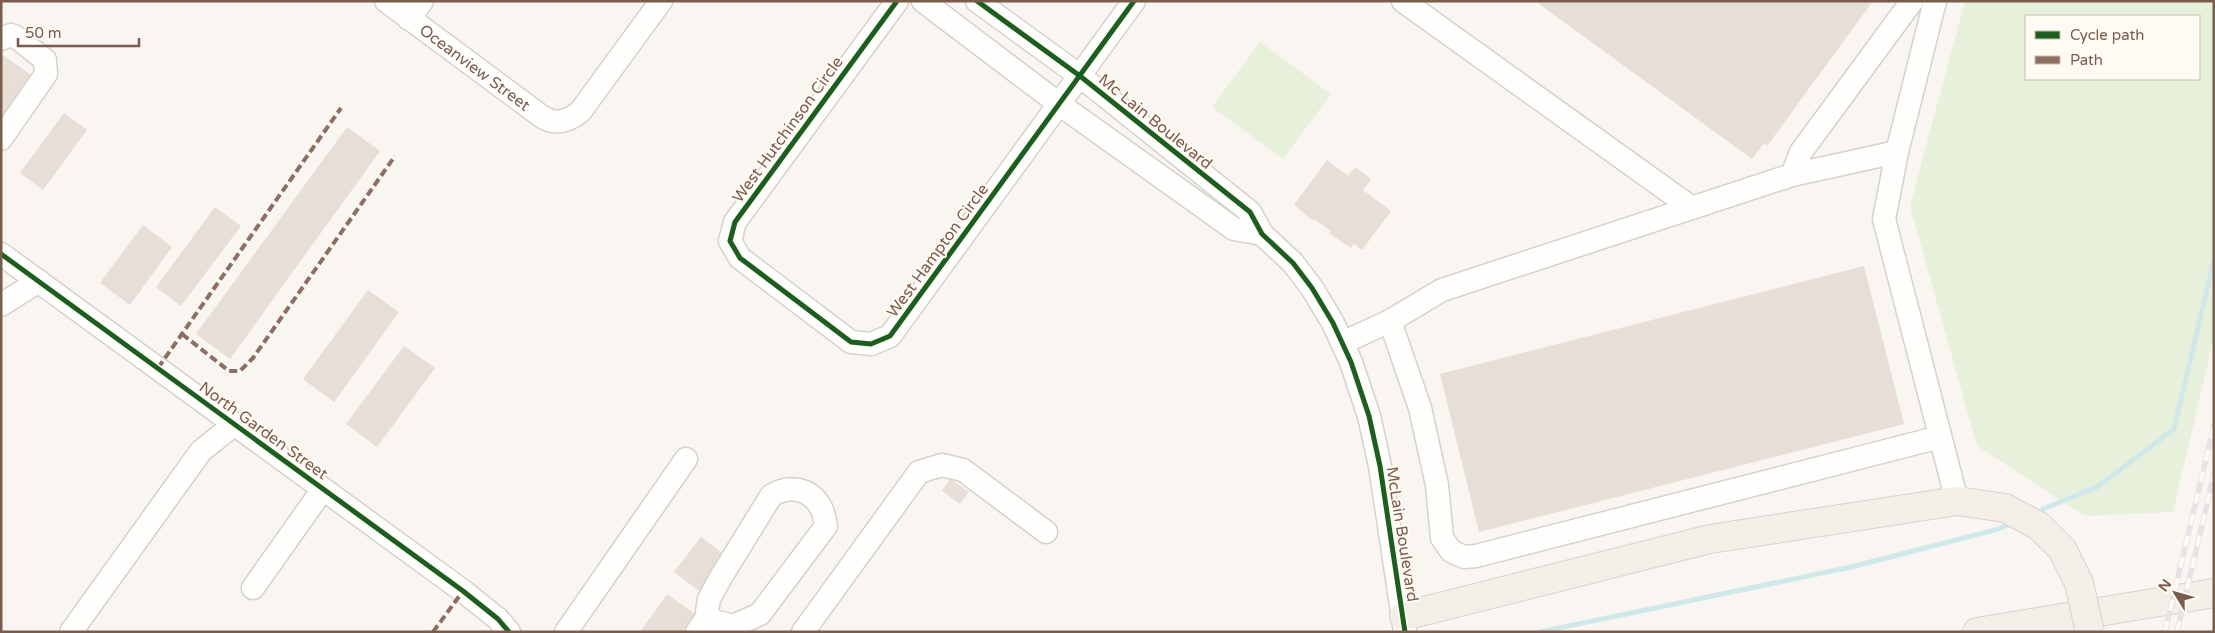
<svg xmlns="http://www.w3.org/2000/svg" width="2215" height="633" viewBox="0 0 2215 633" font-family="'Varela Round',sans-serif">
  <rect width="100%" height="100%" fill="#f9f5f0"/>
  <g fill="#e7f0db" fill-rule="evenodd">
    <path d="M 1965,1 L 2214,1 L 2214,337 L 2173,512 L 2085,516 L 1977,446 L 1910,206 ZM 2199,16 L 2199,79 L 2026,79 L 2026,16 Z"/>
    <path d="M 1260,42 L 1331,94 L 1283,159 L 1212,107 Z"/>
  </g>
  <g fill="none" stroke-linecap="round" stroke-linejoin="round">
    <g stroke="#d0e8ea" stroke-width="5">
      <path d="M 2043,509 L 2097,487 L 2174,429 L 2214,260"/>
      <path d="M 1540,632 L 1851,567 L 1995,530 L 2008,525"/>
    </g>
  </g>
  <g fill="#e6ded7">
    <path d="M 1535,1 L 1873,1 L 1767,146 L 1764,143 L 1752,159 Z"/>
    <path d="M 3,55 L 31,75 L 1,117 L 1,58 Z"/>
    <path d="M 64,113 L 87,130 L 43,190 L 20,173 Z"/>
    <path d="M 347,127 L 380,151 L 230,359 L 196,334 Z"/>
    <path d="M 1327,160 L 1348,176 L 1355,167 L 1371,179 L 1363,190 L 1391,211 L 1362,250 L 1354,244 L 1351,248 L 1329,233 L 1331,231 L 1314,219 L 1312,220 L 1294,205 Z"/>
    <path d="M 215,207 L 241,226 L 181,306 L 156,287 Z"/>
    <path d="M 143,225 L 172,247 L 130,305 L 100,283 Z"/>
    <path d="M 1864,266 L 1904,424 L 1479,532 L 1440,374 Z"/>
    <path d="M 368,290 L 399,312 L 334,402 L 303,379 Z"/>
    <path d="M 404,346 L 435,368 L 377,447 L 346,424 Z"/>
    <path d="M 950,479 L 969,492 L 960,504 L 942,491 Z"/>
    <path d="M 701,537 L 726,556 L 699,591 L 674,572 Z"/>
    <path d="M 667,594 L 698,616 L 686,632 L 640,632 Z"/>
  </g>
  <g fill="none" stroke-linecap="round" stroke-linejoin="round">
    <g stroke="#d7d1cb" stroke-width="25">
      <g id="minor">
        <path id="s1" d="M 386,1 L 541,116 C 555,126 568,121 580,112 L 661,1"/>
        <path d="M 897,1 L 735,222 L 730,241 L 740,258 L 851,342 L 871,344 L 890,336 L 1134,1"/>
        <path d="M 923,1 L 1059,104 L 1234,229 L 1262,234"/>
        <path d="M 977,1 L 1080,76 L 1250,212 L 1262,234 L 1293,263 L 1312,288 L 1333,323 L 1351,362 L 1369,416 L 1380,466 L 1405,632"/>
        <path d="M 1403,1 L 1692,208"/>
        <path d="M 1935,1 L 1897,152 L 1884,219 L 1957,501"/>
        <path d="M 409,19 L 422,1"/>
        <path d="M 1,39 L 11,35 L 16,37 L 45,60 L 46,74 L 1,139"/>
        <path d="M 1792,175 L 1801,152 L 1912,1"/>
        <path d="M 1,254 L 463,591 L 498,619 L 509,632"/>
        <path d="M 1,305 L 39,281"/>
        <path d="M 1390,321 L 1420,408 L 1437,485 L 1442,538 L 1451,551 L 1464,557 L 1476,556 L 1940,437"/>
        <path d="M 1342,343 L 1390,321 L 1442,290 L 1792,175 L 1897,152"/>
        <path d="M 253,588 L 323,489"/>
        <path d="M 71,632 L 201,451 L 235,424"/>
        <path d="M 566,632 L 686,459"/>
        <path d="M 697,632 L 706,619 L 709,599 L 721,577 L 771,496 C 789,484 812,488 822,510 C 824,514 825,521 826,526 L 760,614 L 733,626 L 706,619"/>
        <path d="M 803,632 L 919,472 L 942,465 L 963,470 L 1046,532"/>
      </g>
    </g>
    <g stroke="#dad1cc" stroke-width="30">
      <g id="major">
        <path d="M 1404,616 L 1710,539 L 1957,501 L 2005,508 L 2039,526 L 2062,549"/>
        <path d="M 1977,632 L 2214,593"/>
      </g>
    </g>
    <use href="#minor" stroke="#fefefd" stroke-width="22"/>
    <use href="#major" stroke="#f3eee8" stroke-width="28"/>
    <g stroke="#e6e3e7" stroke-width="5.5">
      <g id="rail">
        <path d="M 2165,632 L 2214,425"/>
        <path d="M 2177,632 L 2214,474"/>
      </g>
    </g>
    <use href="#rail" stroke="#fffaf3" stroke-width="4" stroke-dasharray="11" stroke-linecap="butt"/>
    <g stroke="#dad1cc" stroke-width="30" stroke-linecap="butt">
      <path id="major-bridge" d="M 2062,549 L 2079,583 L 2090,632"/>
    </g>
    <use href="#major-bridge" stroke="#f3eee8" stroke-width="28"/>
    <g stroke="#8d6e63" stroke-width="4" stroke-dasharray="8 4" stroke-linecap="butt">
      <path d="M 182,334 L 229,371 L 240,371 L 253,358 L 395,156"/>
      <path d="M 158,368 L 341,108"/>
      <path d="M 433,632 L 463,591"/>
    </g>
    <g stroke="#fffaf3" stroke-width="8">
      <g id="cycleway">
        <path d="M 897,1 L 735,222 L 730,241 L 740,258 L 851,342 L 871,344 L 890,336 L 1134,1"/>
        <path d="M 977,1 L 1080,76 L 1250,212 L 1262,234 L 1293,263 L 1312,288 L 1333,323 L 1351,362 L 1369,416 L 1380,466 L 1405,632"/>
        <path d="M 1,254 L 463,591 L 498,619 L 509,632"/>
      </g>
    </g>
    <use href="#cycleway" stroke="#1b5e20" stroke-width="5"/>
  </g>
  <g text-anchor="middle" stroke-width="4" stroke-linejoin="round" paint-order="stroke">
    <g font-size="16" fill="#7a5c4d" stroke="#fffaf3">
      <text dy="6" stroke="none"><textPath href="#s1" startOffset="111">Oceanview Street</textPath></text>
      <text transform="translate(1156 121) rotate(39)" y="6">Mc Lain Boulevard</text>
      <text transform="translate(787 129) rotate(-54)" y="6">West Hutchinson Circle</text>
      <text transform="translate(937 250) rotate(-54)" y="6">West Hampton Circle</text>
      <text transform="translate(264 430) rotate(36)" y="6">North Garden Street</text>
      <text transform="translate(1403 534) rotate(81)" y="6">McLain Boulevard</text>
    </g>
  </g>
  <rect width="2215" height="633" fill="none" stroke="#7a5c4d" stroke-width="5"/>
  <rect x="2025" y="15" width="175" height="65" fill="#fffaf3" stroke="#cabbb1"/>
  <rect x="2035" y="31" width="25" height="8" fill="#1b5e20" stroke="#cabbb1"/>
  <text x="2070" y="40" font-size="15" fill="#7a5c4d">Cycle path</text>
  <rect x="2035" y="56" width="25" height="8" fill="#8d6e63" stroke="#cabbb1"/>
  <text x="2070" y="65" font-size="15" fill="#7a5c4d">Path</text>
  <g transform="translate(2175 593) rotate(307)" stroke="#fffaf3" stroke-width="4" paint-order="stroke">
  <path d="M0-4L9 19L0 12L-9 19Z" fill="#7a5c4d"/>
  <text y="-8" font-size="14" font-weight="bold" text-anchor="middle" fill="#7a5c4d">N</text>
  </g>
  <path d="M18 38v8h121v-8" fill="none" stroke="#7a5c4d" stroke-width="2.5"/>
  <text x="25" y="38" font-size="15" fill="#7a5c4d" stroke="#fffaf3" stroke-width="4" paint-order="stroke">50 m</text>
</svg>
